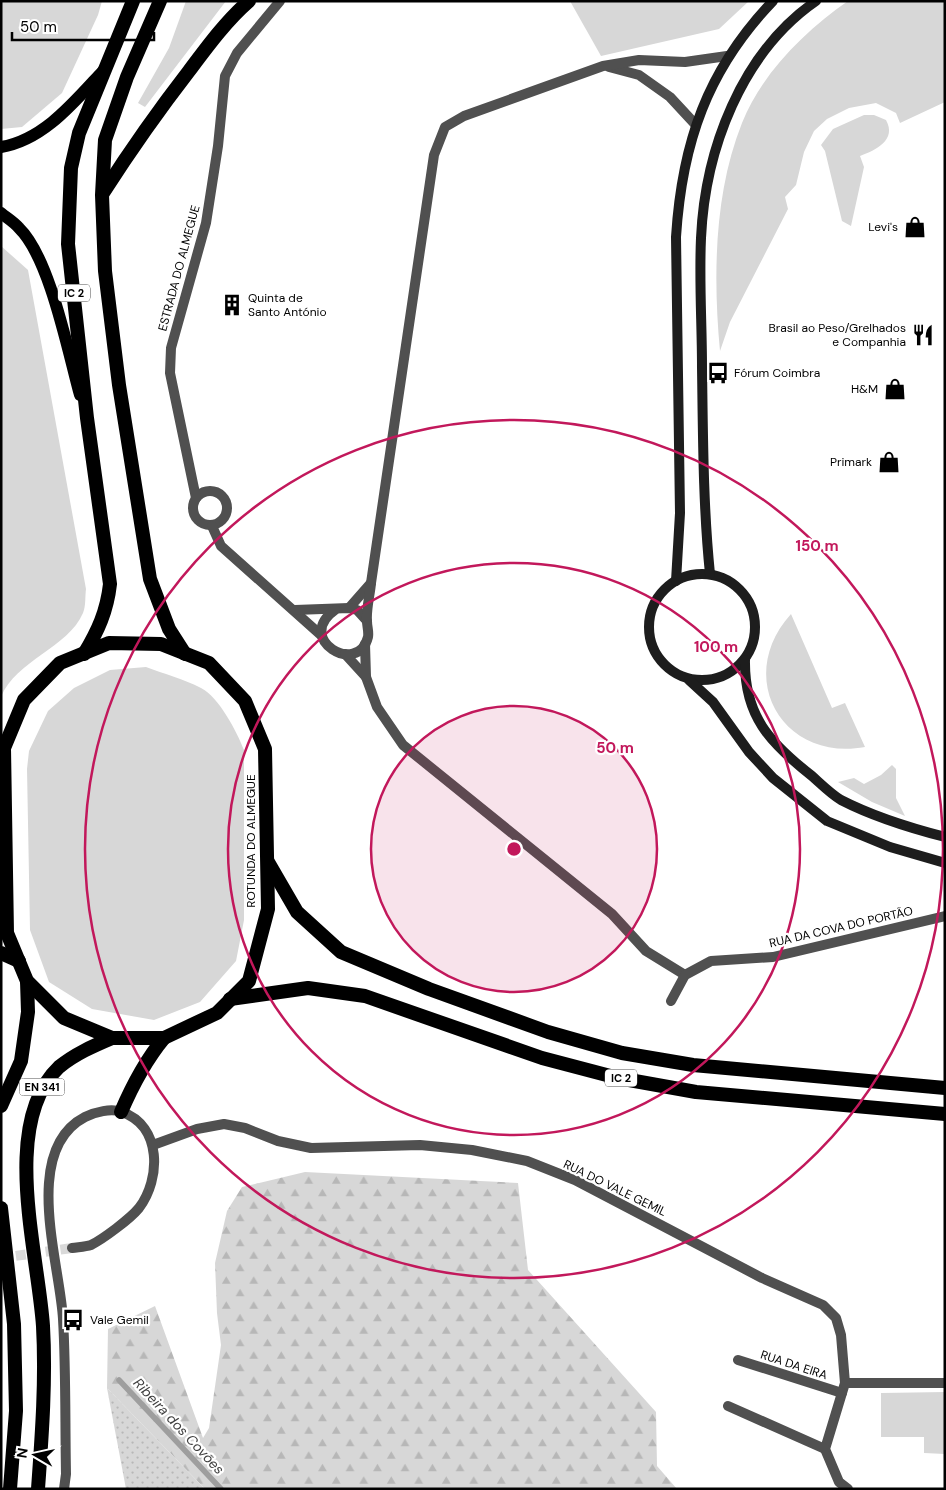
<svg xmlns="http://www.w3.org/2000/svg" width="946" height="1490" viewBox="0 0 946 1490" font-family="'DM Sans',sans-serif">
  <defs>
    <pattern id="forest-firs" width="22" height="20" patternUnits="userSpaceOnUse" patternTransform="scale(1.25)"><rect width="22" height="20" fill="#d7d7d7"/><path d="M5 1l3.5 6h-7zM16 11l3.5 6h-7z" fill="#b7b7b7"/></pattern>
    <pattern id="park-dots" width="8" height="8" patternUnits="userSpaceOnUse" patternTransform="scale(1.25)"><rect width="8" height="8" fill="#d7d7d7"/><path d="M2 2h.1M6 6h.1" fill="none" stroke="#b7b7b7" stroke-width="1.8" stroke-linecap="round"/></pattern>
  </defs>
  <rect width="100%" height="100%" fill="#fff"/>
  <g fill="#d7d7d7">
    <path d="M 1,1 L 102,1 L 98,15 L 62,93 L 22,127 L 1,129 Z"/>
    <path d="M 186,1 L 226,1 L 145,107 L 138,103 L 169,48 Z"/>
    <path d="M 570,1 L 749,1 L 719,29 L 601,56 Z"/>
    <path d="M 848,1 L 945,1 L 945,102 L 900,123 L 896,113 L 876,103 L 849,108 L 827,119 L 814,131 L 804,152 L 796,185 L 785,197 L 788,209 L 730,322 L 720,351 C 713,277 714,193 742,123 C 762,73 805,31 848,1 Z"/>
    <path d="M 864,115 L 874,115 L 886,120 C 897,140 876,150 860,156 L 864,167 L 851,226 L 842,221 L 825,151 L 821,145 L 833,129 Z"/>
    <path d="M 1,246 L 28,270 L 86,589 C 85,596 86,606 83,613 C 68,648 16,660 1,697 Z"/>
    <path d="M 791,614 L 832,708 L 845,703 L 865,747 C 782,762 734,677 791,614 Z"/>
    <path d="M 146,667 C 164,674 184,679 201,688 C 219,697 237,732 244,750 L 244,920 L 236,961 L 200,1002 L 154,1020 L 92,1009 L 49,982 L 30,930 L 27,769 L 29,751 L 48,711 L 74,688 L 110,670 Z"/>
    <path d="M 892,765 L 896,769 L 896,798 L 905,816 L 872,802 L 838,782 L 854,778 L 864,784 L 881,775 Z"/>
    <path d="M 945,1392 L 945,1454 L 924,1453 L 924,1437 L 881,1437 L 881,1393 Z"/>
  </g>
  <path fill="url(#forest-firs)" d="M 305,1172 L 518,1183 L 528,1270 L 656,1412 L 657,1466 L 677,1489 L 205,1489 L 107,1388 L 108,1329 L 155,1306 L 203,1438 L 209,1428 L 221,1345 L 217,1313 L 215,1263 L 227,1211 L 242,1187 Z"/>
  <path fill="url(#park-dots)" d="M 107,1388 L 205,1489 L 126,1489 Z"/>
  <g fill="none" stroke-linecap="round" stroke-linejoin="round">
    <path stroke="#9e9e9e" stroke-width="5.5" d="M 119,1380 L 221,1489"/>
    <path stroke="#d9d9d9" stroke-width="10" stroke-dasharray="10 5" stroke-linecap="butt" d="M 1,1258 L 72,1248"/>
    <g stroke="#505050" stroke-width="10">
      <path d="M 609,67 L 639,75 L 670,97 L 695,124"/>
      <circle cx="210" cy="508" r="17"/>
      <path d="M 196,498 L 170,373 L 171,348 L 206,223 L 218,146 L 225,76 L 237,53 L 280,1"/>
      <path d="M 212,526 L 221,546 L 322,636"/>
      <path d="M 349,608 L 371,583"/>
      <path d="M 295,610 L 349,608 L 357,610 L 367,621"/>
      <path d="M 335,610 C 294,639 358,677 368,637 C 369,631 367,627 367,621 C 366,609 370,595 371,583 L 434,155 L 445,127 L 464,116 L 603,66 L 639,60 L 685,62 L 727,56"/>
      <path d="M 365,644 L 366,677 L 377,707 L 403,745 L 612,914 L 646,951 L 685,975"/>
      <path d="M 345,654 L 366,677"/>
      <path d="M 671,1001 L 685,975 L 711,961 L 773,957 L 945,916"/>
      <path d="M 153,1145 L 197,1129 L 224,1124 L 245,1128 L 278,1141 L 311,1148 L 420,1145 L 472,1150 L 527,1161 L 575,1180 L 762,1278 L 823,1305 L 836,1318 L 841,1335 L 845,1383 L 825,1449 L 839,1482 L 848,1489"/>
      <path d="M 738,1360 L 842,1393"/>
      <path d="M 845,1383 L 945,1383"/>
      <path d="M 728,1406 L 825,1449"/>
      <path d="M 64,1489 L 66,1474 C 65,1423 66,1370 63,1319 C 60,1263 21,1150 85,1117 C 95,1112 111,1108 122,1112 C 162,1126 161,1179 139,1208 C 130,1219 103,1239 91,1245 C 85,1247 78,1247 72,1248"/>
    </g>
    <g stroke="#1d1d1d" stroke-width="10">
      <circle cx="702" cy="627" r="53"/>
      <path d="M 710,574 C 703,505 703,436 702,367 C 702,324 699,281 701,238 C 705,150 741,53 816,1"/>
      <path d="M 676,581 L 680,513 L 676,237 C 682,143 707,70 773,1"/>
      <path d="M 745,660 C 744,716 770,743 812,776 C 821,784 831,794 841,800 C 874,817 910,828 945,837"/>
      <path d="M 689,680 L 713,702 L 749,752 L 773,778 L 827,821 L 890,847 L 945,863"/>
    </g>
    <g stroke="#000" stroke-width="12">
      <path d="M 1,147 C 44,140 75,101 103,71"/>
      <path d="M 1,213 C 7,218 14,222 19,228 C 50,258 68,352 80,395"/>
    </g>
    <g stroke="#000" stroke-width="14">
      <path d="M 160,1 L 127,77 L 105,140 L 102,195 L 105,271 L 119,385 L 150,579 L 169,629 L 185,654"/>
      <path d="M 103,193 C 130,151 158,111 189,71 C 207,47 226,21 249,1"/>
      <path d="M 109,643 L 161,644 L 209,663 L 245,701 L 265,749 L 268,909 L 249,981 L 217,1013 L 164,1038 L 112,1038 L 64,1018 L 27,981 L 7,933 L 4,748 L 24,700 L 60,663 Z"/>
      <path d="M 84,654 C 98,631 107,611 110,584 L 87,418 L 68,244 L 71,168 L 79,133 L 133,1"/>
      <path d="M 268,862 L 297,912 L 341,952 L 429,989 L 548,1032 L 622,1053 L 693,1065 L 945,1088"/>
      <path d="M 1,953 L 19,961"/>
      <path d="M 230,999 L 308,988 L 365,996 L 542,1058 L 618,1078 L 696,1092 L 945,1114"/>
      <path d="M 1,1106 L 21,1061 L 28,1012 L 27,981"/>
      <path d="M 121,1112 C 133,1084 145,1061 164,1038"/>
      <path d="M 1,1208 L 14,1324 L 16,1411 L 10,1489"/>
      <path d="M 38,1489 C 42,1434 46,1380 43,1326 C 38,1252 0,1123 59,1067 C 75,1054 93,1046 112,1038"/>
    </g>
  </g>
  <circle cx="514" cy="849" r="143" fill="#c2185b" fill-opacity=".12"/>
  <g fill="none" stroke="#c2185b" stroke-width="2.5">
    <circle cx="514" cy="849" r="143"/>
    <circle cx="514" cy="849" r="286"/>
    <circle cx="514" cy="849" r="429"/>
  </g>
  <defs>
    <g id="shop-bare" transform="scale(1.725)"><path d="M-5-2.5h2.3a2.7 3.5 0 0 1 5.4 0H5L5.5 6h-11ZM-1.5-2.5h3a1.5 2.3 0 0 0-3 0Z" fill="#000" stroke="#fff" stroke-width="2.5" paint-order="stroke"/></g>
    <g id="building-bare" transform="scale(1.725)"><path d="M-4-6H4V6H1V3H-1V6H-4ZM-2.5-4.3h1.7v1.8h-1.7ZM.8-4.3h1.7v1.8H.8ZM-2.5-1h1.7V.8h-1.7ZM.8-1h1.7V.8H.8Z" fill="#000" stroke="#fff" stroke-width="2.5" paint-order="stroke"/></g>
    <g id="restaurant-bare" transform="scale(1.725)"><path d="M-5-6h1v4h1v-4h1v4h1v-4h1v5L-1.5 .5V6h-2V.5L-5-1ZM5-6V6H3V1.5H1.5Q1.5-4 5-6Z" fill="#000" stroke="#fff" stroke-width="2.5" paint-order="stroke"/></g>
    <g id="bus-bare" transform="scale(1.725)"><path d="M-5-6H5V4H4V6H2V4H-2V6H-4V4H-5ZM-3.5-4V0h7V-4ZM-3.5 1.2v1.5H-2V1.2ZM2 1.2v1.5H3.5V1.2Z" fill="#000" stroke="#fff" stroke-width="2.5" paint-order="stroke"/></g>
  </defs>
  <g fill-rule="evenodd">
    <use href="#shop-bare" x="915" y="227"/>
    <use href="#building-bare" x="232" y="305"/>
    <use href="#restaurant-bare" x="923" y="335"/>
    <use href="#bus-bare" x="718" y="373"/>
    <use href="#shop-bare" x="895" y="389"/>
    <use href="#shop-bare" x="889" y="462"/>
    <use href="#bus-bare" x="73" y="1320"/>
  </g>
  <g text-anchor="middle" stroke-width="4.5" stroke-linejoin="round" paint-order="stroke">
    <g fill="#fff" stroke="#4c4c4c" stroke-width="1">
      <rect x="58" y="284.5" width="32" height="17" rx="4"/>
      <rect x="605" y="1069.5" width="32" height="17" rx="4"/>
      <rect x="19.5" y="1078.5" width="45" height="17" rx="4"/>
    </g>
    <g font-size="11" font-weight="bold" fill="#000">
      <text x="74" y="297">IC 2</text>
      <text x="621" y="1082">IC 2</text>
      <text x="42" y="1091">EN 341</text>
    </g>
    <g font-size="12" fill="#000" stroke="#fff" text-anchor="end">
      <text x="898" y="231">Levi's</text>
      <text x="248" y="302" text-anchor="start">Quinta de<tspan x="248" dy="14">Santo António</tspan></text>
      <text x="906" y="332">Brasil ao Peso/Grelhados<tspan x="906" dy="14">e Companhia</tspan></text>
      <text x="734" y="377" text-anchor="start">Fórum Coimbra</text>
      <text x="878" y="393">H&amp;M</text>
      <text x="872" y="466">Primark</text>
      <text x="90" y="1324" text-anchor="start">Vale Gemil</text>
    </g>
    <g font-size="12" fill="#000" stroke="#fff">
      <text transform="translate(179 268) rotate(-75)" y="4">ESTRADA DO ALMEGUE</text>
      <text transform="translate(251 841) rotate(-90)" y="4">ROTUNDA DO ALMEGUE</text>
      <text transform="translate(841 927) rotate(-13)" y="4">RUA DA COVA DO PORTÃO</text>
      <text transform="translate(615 1188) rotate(26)" y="4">RUA DO VALE GEMIL</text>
      <text transform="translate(794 1365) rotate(18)" y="4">RUA DA EIRA</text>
    </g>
    <g font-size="14" font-style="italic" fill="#3f3f3f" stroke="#fff">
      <text transform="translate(179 1426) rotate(47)" y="5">Ribeira dos Covões</text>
    </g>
  </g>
  <circle cx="514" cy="849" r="8" fill="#c2185b" stroke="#fff" stroke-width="2.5"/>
  <g font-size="15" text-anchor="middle" font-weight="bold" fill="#c2185b" stroke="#fff" stroke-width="4.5" stroke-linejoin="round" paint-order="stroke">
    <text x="817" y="551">150 m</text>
    <text x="716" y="652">100 m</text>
    <text x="615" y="753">50 m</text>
  </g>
  <rect width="946" height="1490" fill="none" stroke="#000000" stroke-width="5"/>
  <g transform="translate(35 1455) rotate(279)" stroke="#ffffff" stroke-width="4" paint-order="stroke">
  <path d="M0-4L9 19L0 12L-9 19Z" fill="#000000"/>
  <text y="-8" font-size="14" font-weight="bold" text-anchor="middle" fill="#000000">N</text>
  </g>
  <path d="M12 32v8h142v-8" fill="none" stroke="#000000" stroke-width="2.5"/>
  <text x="20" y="32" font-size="15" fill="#000000" stroke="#ffffff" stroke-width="4" paint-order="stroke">50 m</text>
</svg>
